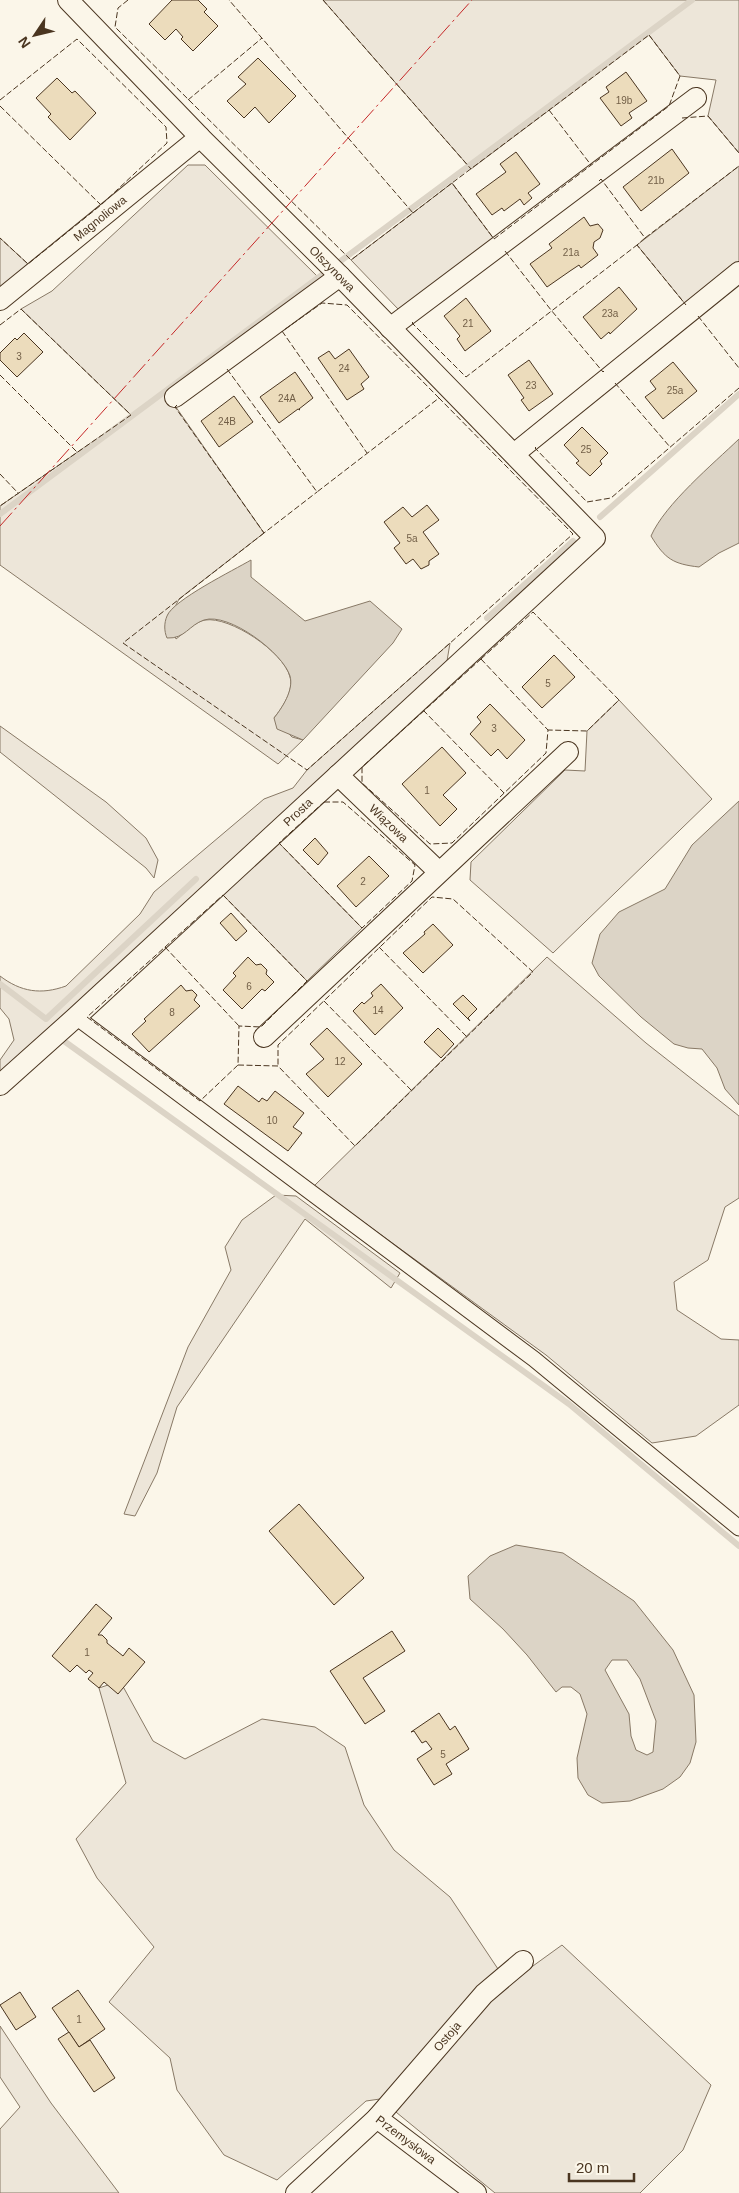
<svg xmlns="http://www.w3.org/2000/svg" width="739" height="2193" viewBox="0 0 739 2193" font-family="Arial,sans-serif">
  <rect width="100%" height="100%" fill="#fbf6e9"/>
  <g fill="#ede6d9" stroke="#887966">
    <path d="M 323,0 L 739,0 L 739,153 L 708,116 L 716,80 L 680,76 L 649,35 L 471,169 Z"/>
    <path d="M 188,165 L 205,165 L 321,280 L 164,390 L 264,533 L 179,599 L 175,607 L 168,614 L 176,639 C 184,633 196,621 205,620 C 230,616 284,652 290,677 C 294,691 282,708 274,718 L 292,737 L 303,740 L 278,764 L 0,565 L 0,506 L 131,415 L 21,309 L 52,291 Z"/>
    <path d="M 739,166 L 739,282 L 686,305 L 637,245 Z"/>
    <path d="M 452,183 L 494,239 L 399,310 L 351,260 Z"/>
    <path d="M 0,238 L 28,264 L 0,288 Z"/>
    <path d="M 450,643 L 447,661 L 0,1075 L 0,1060 L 14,1040 L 9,1019 L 0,1008 L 0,976 C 21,992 41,995 66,986 L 140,914 L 154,892 L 264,799 L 293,788 L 307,770 Z"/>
    <path d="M 619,700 L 712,799 L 553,953 L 470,880 L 471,862 L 565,770 L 585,771 L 587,731 Z"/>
    <path d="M 0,726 L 106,802 L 146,838 L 158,860 L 154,878 L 146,868 L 0,752 Z"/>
    <path d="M 279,843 L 362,928 L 307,981 L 223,895 Z"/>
    <path d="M 547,957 L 646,1043 L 739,1116 L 739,1198 L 725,1207 L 708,1260 L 674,1282 L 677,1310 L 721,1339 L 739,1340 L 739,1405 L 696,1436 L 652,1443 L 546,1355 L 314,1186 Z"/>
    <path d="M 276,1195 L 296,1196 L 400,1273 L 391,1288 L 305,1219 L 177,1407 L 157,1473 L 135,1516 L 124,1514 L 188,1347 L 231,1270 L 225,1247 L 242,1220 Z"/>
    <path d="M 120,1681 L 153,1741 L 185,1759 L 262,1719 L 315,1727 L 345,1747 L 364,1805 L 394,1850 L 450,1897 L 508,1984 L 562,1945 L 711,2085 L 683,2150 L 640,2193 L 495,2193 L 380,2099 L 366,2101 L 277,2180 L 224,2155 L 177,2090 L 170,2058 L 109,2002 L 154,1947 L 97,1878 L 76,1839 L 126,1783 L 99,1688 Z"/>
    <path d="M 0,2026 L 51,2103 L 119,2193 L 0,2193 L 0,2129 L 20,2107 L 0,2077 Z"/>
  </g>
  <g fill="#dcd4c6" stroke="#887966" fill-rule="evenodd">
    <path d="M 739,439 L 739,543 L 719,553 L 699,567 C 673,564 665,559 651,536 C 665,504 713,464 739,439 Z"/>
    <path d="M 251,560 L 251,577 L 305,621 L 370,601 L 402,629 L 393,643 L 303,740 L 277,729 L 274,718 C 282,708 294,690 290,676 C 283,653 229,612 204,620 C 189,625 185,639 167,638 C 164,631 164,623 167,616 C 173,600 234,570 251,560 Z"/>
    <path d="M 739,801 L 739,1105 L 725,1089 L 717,1068 L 702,1049 L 688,1048 L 674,1044 L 641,1017 L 599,976 L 592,963 L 600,934 L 619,912 L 665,889 L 692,845 Z"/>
    <path d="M 516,1545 L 563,1553 L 634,1601 L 673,1650 L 694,1695 L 696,1742 L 690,1763 L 680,1777 L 663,1789 L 630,1801 L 602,1803 L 588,1795 L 578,1778 L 577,1758 L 587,1714 L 580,1694 L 571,1687 L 562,1687 L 556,1692 L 527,1655 L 503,1629 L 470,1599 L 468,1576 L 490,1556 ZM 627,1660 L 640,1679 L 656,1721 L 653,1752 L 647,1755 L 636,1750 L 631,1736 L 629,1714 L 605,1670 L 612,1660 Z"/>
  </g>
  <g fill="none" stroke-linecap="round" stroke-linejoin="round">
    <g stroke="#dcd4c6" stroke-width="6">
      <path d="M 0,514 L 692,0"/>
      <path d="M 600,517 L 739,394"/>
      <path d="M 487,618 L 573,541"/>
      <path d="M 0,984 L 46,1019 L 196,879"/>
      <path d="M 64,1041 L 569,1404 L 739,1546"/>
    </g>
  </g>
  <g fill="#ecdcbc" stroke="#4a3520">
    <path d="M 172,0 L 198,0 L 207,9 L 204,12 L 218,26 L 193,51 L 181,39 L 183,37 L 176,29 L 165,40 L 149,24 Z"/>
    <path d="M 258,58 L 296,96 L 269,123 L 255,107 L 244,118 L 227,101 L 246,84 L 238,77 Z"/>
    <path d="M 626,72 L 647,101 L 629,113 L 632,118 L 621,126 L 600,98 L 609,92 L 606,87 Z"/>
    <path d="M 57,78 L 72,93 L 75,91 L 96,113 L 70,140 L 48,117 L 51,114 L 36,98 Z"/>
    <path d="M 672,149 L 689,173 L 641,211 L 623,187 Z"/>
    <path d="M 516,152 L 540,184 L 528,193 L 532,198 L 524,205 L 520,199 L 504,211 L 502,208 L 492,215 L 476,194 L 506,172 L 500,164 Z"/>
    <path d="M 584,217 L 590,226 L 598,224 L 603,230 L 600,238 L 594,242 L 593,248 L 598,255 L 581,268 L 579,265 L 570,271 L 547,287 L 530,264 L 552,248 L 549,244 Z"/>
    <path d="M 619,287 L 637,309 L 610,334 L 609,332 L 601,339 L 583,317 Z"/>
    <path d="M 466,298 L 491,331 L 465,351 L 457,339 L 460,336 L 444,316 Z"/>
    <path d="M 24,333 L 43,352 L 17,377 L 0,360 L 0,353 L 15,338 L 17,340 Z"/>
    <path d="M 349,349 L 369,377 L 361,384 L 364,389 L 347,400 L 318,358 L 329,351 L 335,359 Z"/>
    <path d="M 529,360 L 553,394 L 529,411 L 521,400 L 524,398 L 508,375 Z"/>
    <path d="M 673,362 L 697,391 L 663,419 L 645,397 L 656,389 L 650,381 Z"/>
    <path d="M 295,372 L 313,398 L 299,409 L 300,410 L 298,409 L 279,423 L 260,397 Z"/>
    <path d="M 234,396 L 253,422 L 219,447 L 201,421 Z"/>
    <path d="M 582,427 L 608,453 L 600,461 L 602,464 L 590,476 L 576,463 L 579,461 L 564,445 Z"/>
    <path d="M 427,505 L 439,520 L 423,532 L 439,554 L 429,561 L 429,565 L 421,569 L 413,559 L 406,564 L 394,548 L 400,543 L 384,522 L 403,507 L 412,517 Z"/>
    <path d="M 554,655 L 575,677 L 542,708 L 522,687 Z"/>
    <path d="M 490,704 L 525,740 L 507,759 L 498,749 L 491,756 L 470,734 L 481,722 L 477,717 Z"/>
    <path d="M 442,747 L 466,773 L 443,795 L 457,809 L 440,826 L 402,784 Z"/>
    <path d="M 315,838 L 328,853 L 318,865 L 303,850 Z"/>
    <path d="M 369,856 L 389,876 L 356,907 L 337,886 Z"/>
    <path d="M 231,913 L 247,931 L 236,941 L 220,923 Z"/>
    <path d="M 433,924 L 453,945 L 423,973 L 403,953 L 425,934 L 424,932 Z"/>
    <path d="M 248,957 L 256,965 L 261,964 L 267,970 L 266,974 L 274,982 L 265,991 L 262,989 L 242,1009 L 223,990 L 236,976 L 233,973 Z"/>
    <path d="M 381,984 L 403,1008 L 375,1035 L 353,1011 L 362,1002 L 364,1004 L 373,996 L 371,993 Z"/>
    <path d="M 181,985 L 186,991 L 192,990 L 197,995 L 194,1000 L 200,1006 L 149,1052 L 132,1034 L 146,1021 L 144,1019 Z"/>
    <path d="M 463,995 L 477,1009 L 468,1018 L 470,1021 L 453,1004 Z"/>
    <path d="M 327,1028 L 362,1064 L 328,1097 L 306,1074 L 324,1059 L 310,1044 Z"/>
    <path d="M 438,1028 L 454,1044 L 441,1058 L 424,1042 Z"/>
    <path d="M 238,1086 L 259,1102 L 262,1098 L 267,1101 L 275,1091 L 304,1113 L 293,1127 L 302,1133 L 288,1151 L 224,1104 Z"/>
    <path d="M 299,1504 L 364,1578 L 334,1605 L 269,1531 Z"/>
    <path d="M 96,1604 L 112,1618 L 98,1635 L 102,1635 L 107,1640 L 107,1643 L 123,1656 L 129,1648 L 145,1662 L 118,1694 L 104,1682 L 99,1688 L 88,1679 L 93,1673 L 89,1670 L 86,1673 L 77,1665 L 70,1672 L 52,1656 Z"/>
    <path d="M 392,1631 L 405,1651 L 363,1678 L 385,1711 L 365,1724 L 330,1671 Z"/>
    <path d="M 439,1713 L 450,1730 L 455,1726 L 469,1749 L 446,1764 L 452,1774 L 434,1785 L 417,1759 L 432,1749 L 426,1741 L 422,1743 L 414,1731 L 411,1732 Z"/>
    <path d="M 78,1990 L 105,2029 L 79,2047 L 52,2008 Z"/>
    <path d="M 20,1992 L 36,2017 L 16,2030 L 0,2005 Z"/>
    <path d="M 69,2032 L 79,2047 L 90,2040 L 115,2078 L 94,2092 L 58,2039 Z"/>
  </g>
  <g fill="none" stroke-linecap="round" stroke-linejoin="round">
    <g stroke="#4a3520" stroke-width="17">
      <path id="pedestrian" d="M 76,1017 L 534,1359 L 739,1528"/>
    </g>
    <g stroke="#4a3520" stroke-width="22">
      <g id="minor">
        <path id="s1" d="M 0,300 L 200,137"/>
        <path d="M 390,328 L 696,98"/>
        <path d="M 175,397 L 340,276"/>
        <path d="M 514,454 L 739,272"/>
        <path id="s2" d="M 338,775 L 439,872"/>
        <path d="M 264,1037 L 568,752"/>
        <path id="s3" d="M 0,1085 L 76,1017 L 595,538 L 340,276 L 200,137 L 68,0"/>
        <path id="s4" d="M 377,2118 L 476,2193"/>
        <path id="s5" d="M 296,2193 L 377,2118 L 484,1994 L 523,1961"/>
      </g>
    </g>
    <use href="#pedestrian" stroke="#fbf6e9" stroke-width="15"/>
    <use href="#minor" stroke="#fbf6e9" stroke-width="20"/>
    <g stroke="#4a3520" stroke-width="1" stroke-dasharray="6 2.5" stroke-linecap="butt">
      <path d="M 128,0 L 118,8 L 115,27 L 351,260 L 413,213 L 229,0"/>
      <path d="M 323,0 L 471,169"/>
      <path d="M 649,35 L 680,76 L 669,106 L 494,239 L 452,183 Z"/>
      <path d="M 0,100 L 77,39 L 166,127 L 167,143 L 101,205 L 28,264 L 0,238"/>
      <path d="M 188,100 L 262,38"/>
      <path d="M 0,106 L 101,205"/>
      <path d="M 549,110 L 591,165"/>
      <path d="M 682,118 L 708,116 L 739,153"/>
      <path d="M 599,181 L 601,179 L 645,238 L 637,245 L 686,305"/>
      <path d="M 413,213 L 452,183"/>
      <path d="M 645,238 L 739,166"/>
      <path d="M 505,251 L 551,310 L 603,372 L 604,371"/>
      <path d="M 698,316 L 739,368"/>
      <path d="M 413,322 L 412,323 L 466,377 L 637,245"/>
      <path d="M 0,325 L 21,309 L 131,415 L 0,506"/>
      <path d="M 282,331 L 367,453"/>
      <path d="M 227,369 L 317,492 L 439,398 L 347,305 L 322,303 L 284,330"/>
      <path d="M 0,375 L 77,452"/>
      <path d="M 615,383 L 670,447"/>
      <path d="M 177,405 L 175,407 L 264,533 L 317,492"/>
      <path d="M 536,447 L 535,448 L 587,502 L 611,498 L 739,388"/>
      <path d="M 0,474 L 18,493"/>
      <path d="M 264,533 L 123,643 L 307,770 L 573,534 L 439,398"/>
      <path d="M 481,659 L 548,730 L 546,753 L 452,843 L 430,844 L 362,783 L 362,767 Z"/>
      <path d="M 481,659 L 533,612 L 619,700 L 587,731 L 548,730"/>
      <path d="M 423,710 L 504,793"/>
      <path d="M 324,802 L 343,802 L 415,865 L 412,881 L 362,928 L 279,843 Z"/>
      <path d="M 223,895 L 307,981 L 261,1027 L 239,1026 L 238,1065 L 200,1101 L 87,1017 Z"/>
      <path d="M 165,947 L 239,1026"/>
      <path d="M 379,947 L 467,1037"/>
      <path d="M 324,1001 L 412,1091"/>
      <path d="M 238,1065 L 278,1066 L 355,1146 L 533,972 L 453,899 L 432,897 L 278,1045 L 278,1066"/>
    </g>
    <path stroke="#c62828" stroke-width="1" stroke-dasharray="18 4 2.5 4" stroke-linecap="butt" d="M 0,526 L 472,0"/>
  </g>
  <g text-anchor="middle" stroke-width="4" stroke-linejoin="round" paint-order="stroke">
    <g font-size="10" fill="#725f47">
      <text x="624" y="104">19b</text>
      <text x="656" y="184">21b</text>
      <text x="571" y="256">21a</text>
      <text x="610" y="317">23a</text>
      <text x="468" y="327">21</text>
      <text x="19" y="360">3</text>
      <text x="344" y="372">24</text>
      <text x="531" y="389">23</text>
      <text x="675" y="394">25a</text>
      <text x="287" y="402">24A</text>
      <text x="227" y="425">24B</text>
      <text x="586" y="453">25</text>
      <text x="412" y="542">5a</text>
      <text x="548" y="687">5</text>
      <text x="494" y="732">3</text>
      <text x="427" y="794">1</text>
      <text x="363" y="885">2</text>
      <text x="249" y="990">6</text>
      <text x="378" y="1014">14</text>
      <text x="172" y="1016">8</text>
      <text x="340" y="1065">12</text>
      <text x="272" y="1124">10</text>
      <text x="87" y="1656">1</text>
      <text x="443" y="1758">5</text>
      <text x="79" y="2023">1</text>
    </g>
    <g font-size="12" fill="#4a3520" stroke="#fbf6e9">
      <text dy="4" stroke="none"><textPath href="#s1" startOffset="129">Magnoliowa</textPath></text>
      <text transform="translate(332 269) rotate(45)" y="4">Olszynowa</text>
      <text dy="4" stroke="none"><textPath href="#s3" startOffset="404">Prosta</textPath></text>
      <text dy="4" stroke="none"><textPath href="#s2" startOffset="70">Wiązowa</textPath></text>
      <text dy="4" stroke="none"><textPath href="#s5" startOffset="218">Ostoja</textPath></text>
      <text dy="4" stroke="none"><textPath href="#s4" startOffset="36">Przemysłowa</textPath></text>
    </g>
  </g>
  <g transform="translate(35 35) rotate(235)" stroke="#fbf6e9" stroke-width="4" paint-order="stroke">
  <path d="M0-4L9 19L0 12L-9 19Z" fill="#4a3520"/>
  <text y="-8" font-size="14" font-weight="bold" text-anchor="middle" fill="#4a3520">N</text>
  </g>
  <path d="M569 2173v8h65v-8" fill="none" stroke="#4a3520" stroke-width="2.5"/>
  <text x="576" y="2173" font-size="15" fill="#4a3520" stroke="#fbf6e9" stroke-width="4" paint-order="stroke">20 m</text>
</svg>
